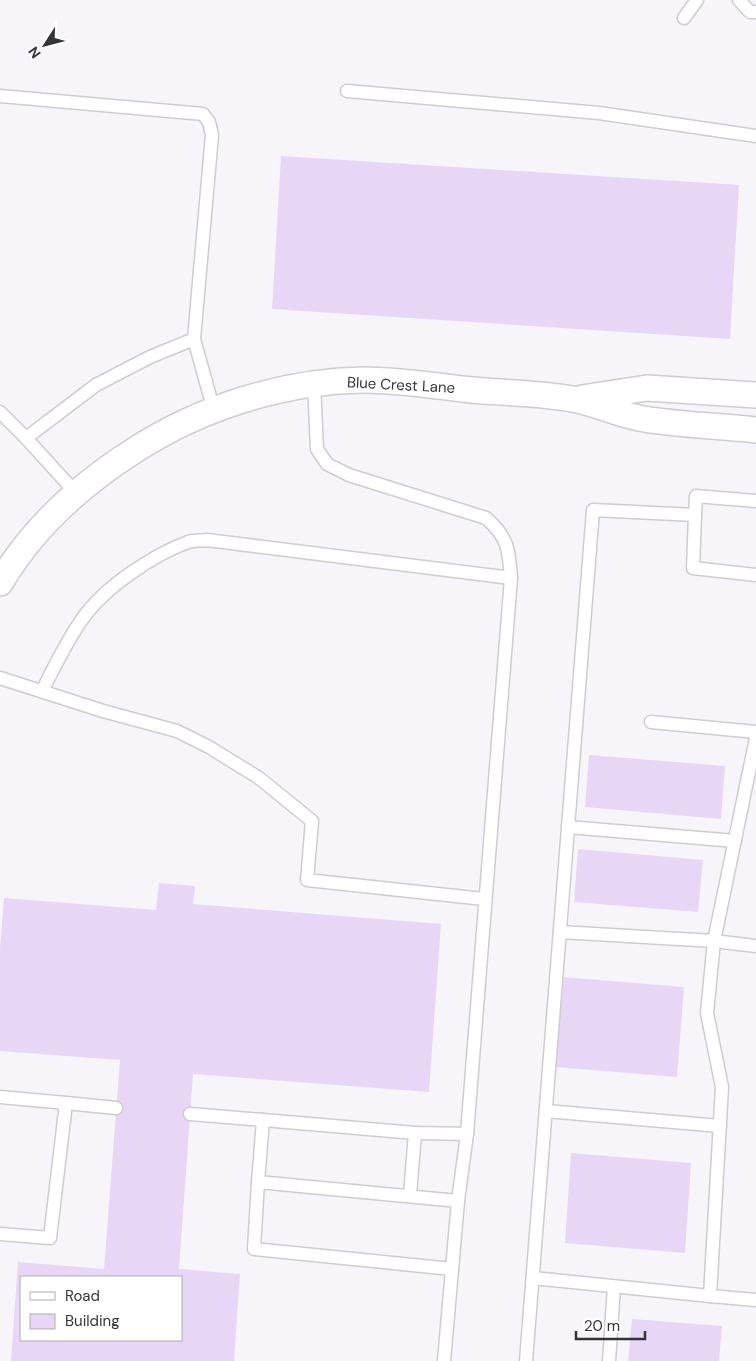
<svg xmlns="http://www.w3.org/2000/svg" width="756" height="1361" viewBox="0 0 756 1361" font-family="'DM Sans',sans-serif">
  <rect width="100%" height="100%" fill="#f8f5fa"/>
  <g fill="#e7d6f6" fill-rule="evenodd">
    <path d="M 281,156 L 739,185 L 730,339 L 272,309 Z"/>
    <path d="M 589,755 L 725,766 L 721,819 L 585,807 Z"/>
    <path d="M 578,849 L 703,860 L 698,912 L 574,902 Z"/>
    <path d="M 159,883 L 195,886 L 193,904 L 441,924 L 429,1092 L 193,1074 L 179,1269 L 240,1274 L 234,1361 L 11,1361 L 18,1262 L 104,1269 L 120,1060 L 0,1051 L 0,948 L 4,898 L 156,910 ZM 21,1277 L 181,1277 L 181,1340 L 21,1340 Z"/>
    <path d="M 562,977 L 684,987 L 677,1077 L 555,1067 Z"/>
    <path d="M 571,1153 L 691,1163 L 685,1253 L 565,1243 Z"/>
    <path d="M 632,1319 L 722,1326 L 719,1361 L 628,1361 Z"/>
  </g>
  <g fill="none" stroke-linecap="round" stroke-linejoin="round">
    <g stroke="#cfccd0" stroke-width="15">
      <g id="lane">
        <path d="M 739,0 L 750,12 L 756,12"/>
        <path d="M 684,18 L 697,0"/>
        <path d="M 347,91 L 599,113 L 756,136"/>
        <path d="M 0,96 L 203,114 L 209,122 L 212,135 L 194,339"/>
        <path d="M 0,412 L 26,438"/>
        <path d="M 76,493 L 26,438 L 96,385 L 150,357 L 194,339 L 214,411"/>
        <path d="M 695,515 L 693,568 L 756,575"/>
        <path d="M 0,678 L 103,711 L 177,731 L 209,747 L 259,778 L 312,821 L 307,880 L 484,899"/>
        <path d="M 42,691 C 55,666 67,640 83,618 C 105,587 153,555 188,542 C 194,540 201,541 207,540 L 511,578"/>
        <path d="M 651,722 L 756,732"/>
        <path d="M 756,738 L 714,941 L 756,946"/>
        <path d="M 568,827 L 735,841"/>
        <path d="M 560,932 L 714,941 L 707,1013 L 722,1087 L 710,1296 L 756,1300"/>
        <path d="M 0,1097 L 66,1103 L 50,1238 L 0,1234"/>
        <path d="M 66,1103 L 116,1108"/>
        <path d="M 546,1111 L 720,1126"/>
        <path d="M 190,1114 L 263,1120 L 258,1182 L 458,1201 L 444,1361"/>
        <path d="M 263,1120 L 415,1133 L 467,1134 L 511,578 C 509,550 508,537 486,518 L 349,475 L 327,464 L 317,449 L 314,384"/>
        <path d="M 258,1182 L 254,1249 L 452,1269"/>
        <path d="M 410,1195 L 415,1133"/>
        <path d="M 458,1201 L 467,1134"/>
        <path d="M 533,1278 L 710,1296"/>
        <path d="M 526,1361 L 593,510 L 695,515 L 696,496 L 756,501"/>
        <path d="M 609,1361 L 614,1287"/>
      </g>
    </g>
    <g stroke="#cfccd0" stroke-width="28">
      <g id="street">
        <path d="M 582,398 L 647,388 L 756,395"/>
        <path d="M 0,583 C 32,529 79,486 132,452 C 199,408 283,381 364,380 C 399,380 436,386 472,390 C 505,393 539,393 572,399 C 596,403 619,415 644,419 C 681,425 719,426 756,430"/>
      </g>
    </g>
    <use href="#lane" stroke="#fff" stroke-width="12"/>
    <use href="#street" stroke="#fff" stroke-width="25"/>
  </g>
  <g text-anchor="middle" stroke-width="4" stroke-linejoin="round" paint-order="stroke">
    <g font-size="15" fill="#343335" stroke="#fff">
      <text transform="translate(401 385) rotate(3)" y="5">Blue Crest Lane</text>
    </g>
  </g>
  <rect x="20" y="1276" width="162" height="65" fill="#ffffff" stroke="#aeadae"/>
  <rect x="30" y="1292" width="25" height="8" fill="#ffffff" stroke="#aeadae"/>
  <text x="65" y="1301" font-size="15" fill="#343335">Road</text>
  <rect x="30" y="1314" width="25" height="15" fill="#e7d6f6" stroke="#aeadae"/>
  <text x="65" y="1326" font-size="15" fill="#343335">Building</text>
  <g transform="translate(45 45) rotate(234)" stroke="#ffffff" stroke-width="4" paint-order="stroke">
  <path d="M0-4L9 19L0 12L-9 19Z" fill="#343335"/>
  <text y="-8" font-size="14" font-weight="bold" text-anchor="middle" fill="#343335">N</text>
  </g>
  <path d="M576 1331v8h69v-8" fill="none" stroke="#343335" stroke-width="2.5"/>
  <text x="584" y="1331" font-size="15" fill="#343335" stroke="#ffffff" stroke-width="4" paint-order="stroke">20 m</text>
</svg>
